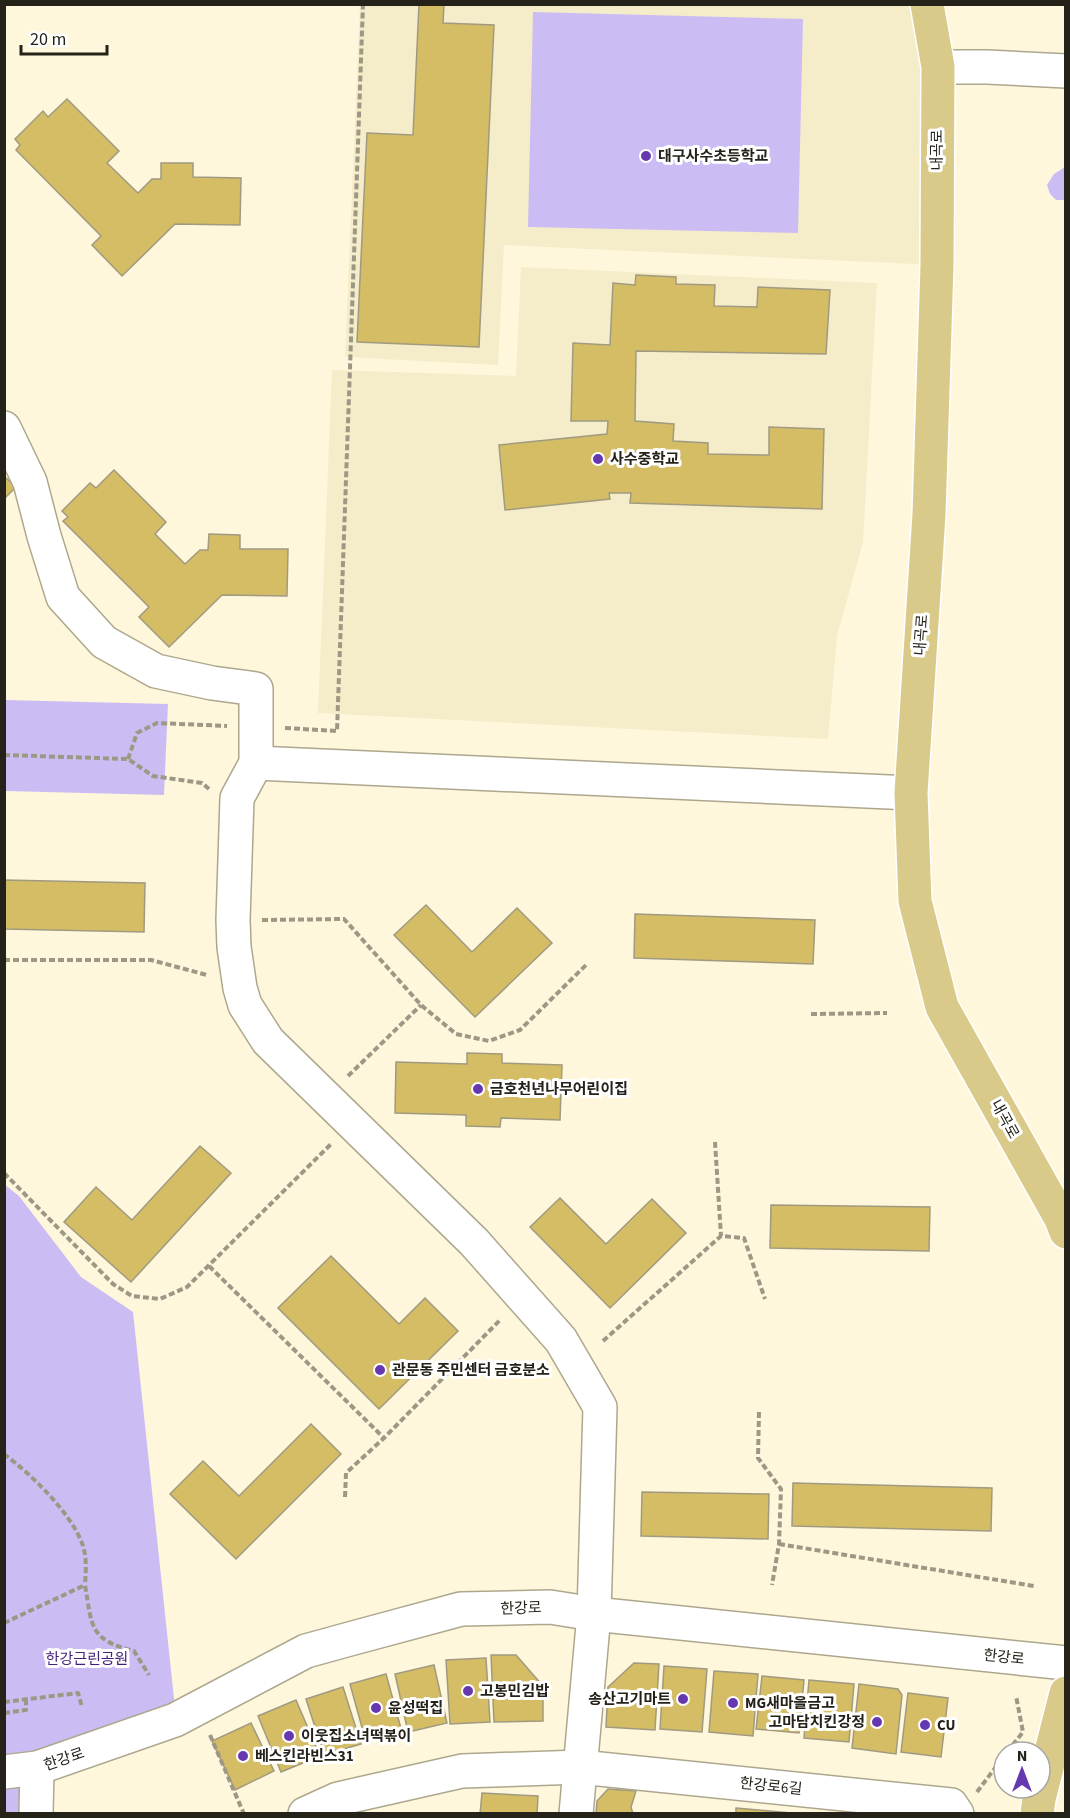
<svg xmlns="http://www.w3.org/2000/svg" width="1070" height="1818" viewBox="0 0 1070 1818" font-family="'Source Sans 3','Noto Sans KR',sans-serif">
  <rect width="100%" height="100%" fill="#fef7dc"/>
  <g fill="#f5ecc9">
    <path d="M 360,5 L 927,5 L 937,265 L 504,245 L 498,365 L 345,357 Z"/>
    <path d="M 521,267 L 877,283 L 863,542 L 837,636 L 828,739 L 318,713 L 332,370 L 516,376 Z"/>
  </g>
  <g fill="#cbbdf4">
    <path d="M 533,12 L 803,19 L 798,233 L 528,227 Z"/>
    <path d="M 1065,167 L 1065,200 L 1056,200 L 1050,194 L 1047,185 L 1054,174 Z"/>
    <path d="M 5,700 L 168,704 L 164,795 L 5,791 Z"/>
    <path d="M 4,1184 L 19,1196 L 81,1277 L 133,1312 L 175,1708 L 37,1768 L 36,1813 L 5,1813 Z"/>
  </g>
  <g fill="#d5bd65" stroke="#a09a81" stroke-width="1.5">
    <path d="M 419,4 L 444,4 L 443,23 L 494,25 L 479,347 L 357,342 L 367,133 L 413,135 Z"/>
    <path d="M 67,99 L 119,151 L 107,163 L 138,193 L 152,179 L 161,179 L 161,163 L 193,163 L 193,177 L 241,178 L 240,225 L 175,224 L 122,276 L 92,245 L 101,236 L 16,150 L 20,145 L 15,139 L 43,111 L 48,117 Z"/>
    <path d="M 636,275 L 676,277 L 676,284 L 715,285 L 714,306 L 757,307 L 758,287 L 830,290 L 826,354 L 636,351 L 635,421 L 674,424 L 673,441 L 708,443 L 708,454 L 769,455 L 769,427 L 824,429 L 822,509 L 630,503 L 631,493 L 609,493 L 610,499 L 505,510 L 499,445 L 607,434 L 608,421 L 571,421 L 573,343 L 610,345 L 613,283 L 635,285 Z"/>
    <path d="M 114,470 L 166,522 L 155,534 L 185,564 L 200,550 L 208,550 L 209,534 L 240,535 L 240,549 L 288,549 L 287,596 L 222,595 L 169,647 L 139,617 L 149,607 L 63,521 L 68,517 L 62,511 L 90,483 L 96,488 Z"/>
    <path d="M 4,476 L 16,487 L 4,499 Z"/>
    <path d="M 4,880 L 145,883 L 144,932 L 4,929 Z"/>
    <path d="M 426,905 L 472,952 L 517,908 L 552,943 L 475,1017 L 394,935 Z"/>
    <path d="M 635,914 L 815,920 L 813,964 L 634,958 Z"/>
    <path d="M 467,1053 L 502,1054 L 502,1063 L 562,1065 L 560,1120 L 501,1118 L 500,1127 L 466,1126 L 466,1115 L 395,1113 L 396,1062 L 467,1064 Z"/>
    <path d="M 200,1146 L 231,1173 L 131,1282 L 64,1222 L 96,1187 L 132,1220 Z"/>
    <path d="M 560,1198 L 606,1244 L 652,1199 L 686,1233 L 610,1308 L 530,1227 Z"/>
    <path d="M 771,1205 L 930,1207 L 929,1251 L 770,1248 Z"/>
    <path d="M 331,1256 L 399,1324 L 425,1298 L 458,1331 L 379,1409 L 278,1308 Z"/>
    <path d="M 311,1424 L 341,1454 L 236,1559 L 170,1494 L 203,1461 L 239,1496 Z"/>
    <path d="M 793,1483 L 992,1488 L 991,1531 L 792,1526 Z"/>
    <path d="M 642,1492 L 769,1494 L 768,1539 L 641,1536 Z"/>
    <path d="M 491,1655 L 516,1655 L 543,1686 L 543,1721 L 494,1722 Z"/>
    <path d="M 486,1658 L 490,1722 L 450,1724 L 446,1660 Z"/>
    <path d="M 634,1663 L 659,1664 L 655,1730 L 606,1727 L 608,1687 Z"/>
    <path d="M 434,1665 L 447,1723 L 408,1732 L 395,1674 Z"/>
    <path d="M 664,1666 L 707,1669 L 702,1732 L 660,1729 Z"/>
    <path d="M 714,1671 L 758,1674 L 753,1736 L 709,1732 Z"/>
    <path d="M 386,1674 L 402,1732 L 366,1742 L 350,1684 Z"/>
    <path d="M 762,1676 L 804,1680 L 799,1733 L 756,1729 Z"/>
    <path d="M 809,1680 L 854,1684 L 849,1742 L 804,1738 Z"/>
    <path d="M 859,1684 L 898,1689 L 902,1695 L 896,1754 L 852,1748 Z"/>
    <path d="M 343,1687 L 361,1744 L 324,1755 L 306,1699 Z"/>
    <path d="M 908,1693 L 948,1698 L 941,1757 L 901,1752 Z"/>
    <path d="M 296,1700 L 320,1756 L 281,1772 L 258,1716 Z"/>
    <path d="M 251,1723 L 274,1771 L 235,1790 L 212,1741 Z"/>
    <path d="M 608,1789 L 636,1791 L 631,1807 L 633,1814 L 596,1814 L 597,1801 Z"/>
    <path d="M 482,1793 L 538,1796 L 537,1814 L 480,1814 Z"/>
    <path d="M 736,1808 L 791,1813 L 791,1814 L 736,1814 Z"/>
  </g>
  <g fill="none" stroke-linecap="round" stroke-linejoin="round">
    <g stroke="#ada78d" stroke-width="36">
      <g id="minor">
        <path d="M 938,67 L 987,67 L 1066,71"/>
        <path d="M 4,428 L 30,482 L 44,536 L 63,597 L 104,642 L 156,671 L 212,683 L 256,689 L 256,763 L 237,798 L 233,920 L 234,947 L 240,988 L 245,1005 L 268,1041 L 474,1242 L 561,1340 L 600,1407 L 594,1614 L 576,1814"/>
        <path d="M 256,763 L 911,793"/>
        <path d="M 4,1772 L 37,1768 L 175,1720 L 306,1651 L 357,1637 L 461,1609 L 550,1607 L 594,1614 L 1066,1663"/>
        <path d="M 36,1814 L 37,1768"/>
        <path d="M 305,1814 L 338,1799 L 462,1771 L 580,1767 L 951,1805 L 957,1814"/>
      </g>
    </g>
    <g stroke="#fff" stroke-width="36">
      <g id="major">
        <path d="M 927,4 L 938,67 L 937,265 L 929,514 L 911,793 L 915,901 L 942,1007 L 1061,1219 L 1066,1232"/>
        <path d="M 1037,1814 L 1039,1799 L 1066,1693"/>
      </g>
    </g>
    <g stroke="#9d9885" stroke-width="4" stroke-dasharray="6 3" stroke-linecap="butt">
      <path d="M 285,728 L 337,731 L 363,4"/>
      <path d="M 4,755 L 128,759 L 153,776 L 202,783 L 209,789"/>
      <path d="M 128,759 L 137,733 L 157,723 L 227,726"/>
      <path d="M 262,920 L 344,919 L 421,1005 L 456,1034 L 489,1041 L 520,1030 L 587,964"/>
      <path d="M 4,960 L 151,960 L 207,975"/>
      <path d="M 811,1014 L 887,1013"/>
      <path d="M 348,1076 L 421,1005"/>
      <path d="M 715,1142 L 721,1236"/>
      <path d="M 4,1173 L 113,1284 L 132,1296 L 160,1299 L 187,1287 L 332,1143"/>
      <path d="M 209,1266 L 384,1438"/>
      <path d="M 603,1341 L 721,1236 L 744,1238 L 765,1299"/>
      <path d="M 759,1412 L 758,1458 L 781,1489 L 779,1544 L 772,1585"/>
      <path d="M 4,1454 C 31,1474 70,1512 82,1543 C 87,1556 86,1571 85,1585"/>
      <path d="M 345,1497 L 346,1473 L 384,1438 L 501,1319"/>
      <path d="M 779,1544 L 1034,1586"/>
      <path d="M 4,1623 L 85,1585 C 92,1626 89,1640 134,1651 L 149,1675"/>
      <path d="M 4,1702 L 78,1693 L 82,1707"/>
      <path d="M 4,1713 L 26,1710 L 26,1699"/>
      <path d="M 210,1735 L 244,1814"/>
      <path d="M 1007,1752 L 1023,1732 L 1016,1696"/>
      <path d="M 977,1792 L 1004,1756"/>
    </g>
    <use href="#minor" stroke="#fff" stroke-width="33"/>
    <use href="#major" stroke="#daca8a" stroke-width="33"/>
  </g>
  <g fill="#6638b0" stroke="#fff" stroke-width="2">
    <circle cx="646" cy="156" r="6"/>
    <circle cx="598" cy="459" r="6"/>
    <circle cx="478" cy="1089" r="6"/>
    <circle cx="380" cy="1370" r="6"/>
    <circle cx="468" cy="1691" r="6"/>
    <circle cx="683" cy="1699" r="6"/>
    <circle cx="733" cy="1703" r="6"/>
    <circle cx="376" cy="1708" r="6"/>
    <circle cx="877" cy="1722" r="6"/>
    <circle cx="925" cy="1725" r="6"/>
    <circle cx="289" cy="1736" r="6"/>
    <circle cx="243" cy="1756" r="6"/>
  </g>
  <g text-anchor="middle" stroke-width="6" stroke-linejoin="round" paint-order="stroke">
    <g font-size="15" fill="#252219" stroke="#fff">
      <text transform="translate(937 150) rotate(-90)" y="5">내곡로</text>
      <text transform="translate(921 635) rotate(-86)" y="5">내곡로</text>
      <text transform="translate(1005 1119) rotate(61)" y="5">내곡로</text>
      <text transform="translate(521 1608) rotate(-2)" y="5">한강로</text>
      <text transform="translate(1004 1657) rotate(6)" y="5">한강로</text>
      <text transform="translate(64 1759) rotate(-19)" y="5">한강로</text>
      <text transform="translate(771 1786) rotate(6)" y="5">한강로6길</text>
    </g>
    <g font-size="15" font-weight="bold" fill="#252219" stroke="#fff" text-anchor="start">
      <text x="658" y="161">대구사수초등학교</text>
      <text x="610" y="464">사수중학교</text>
      <text x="490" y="1094">금호천년나무어린이집</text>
      <text x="392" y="1375">관문동 주민센터 금호분소</text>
      <text x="480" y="1696">고봉민김밥</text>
      <text x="671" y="1704" text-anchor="end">송산고기마트</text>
      <text x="745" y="1708">MG새마을금고</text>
      <text x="388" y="1713">윤성떡집</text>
      <text x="865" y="1727" text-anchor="end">고마담치킨강정</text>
      <text x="937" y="1730">CU</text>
      <text x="301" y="1741">이웃집소녀떡볶이</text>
      <text x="255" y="1761">베스킨라빈스31</text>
    </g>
    <g font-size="15" fill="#421f78" stroke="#fff">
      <text x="87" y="1664">한강근린공원</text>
    </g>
  </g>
  <rect width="1070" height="1818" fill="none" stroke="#252219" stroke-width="12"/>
  <g transform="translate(1022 1770)"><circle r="28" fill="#ffffff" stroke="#a8a7a3" stroke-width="1.5"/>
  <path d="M0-4.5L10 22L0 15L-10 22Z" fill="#6638b0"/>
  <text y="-9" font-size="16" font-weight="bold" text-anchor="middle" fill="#252219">N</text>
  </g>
  <path d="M21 45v9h86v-9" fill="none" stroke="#252219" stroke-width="3"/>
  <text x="30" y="45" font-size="18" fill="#252219" stroke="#ffffff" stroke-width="4.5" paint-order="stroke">20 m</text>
</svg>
